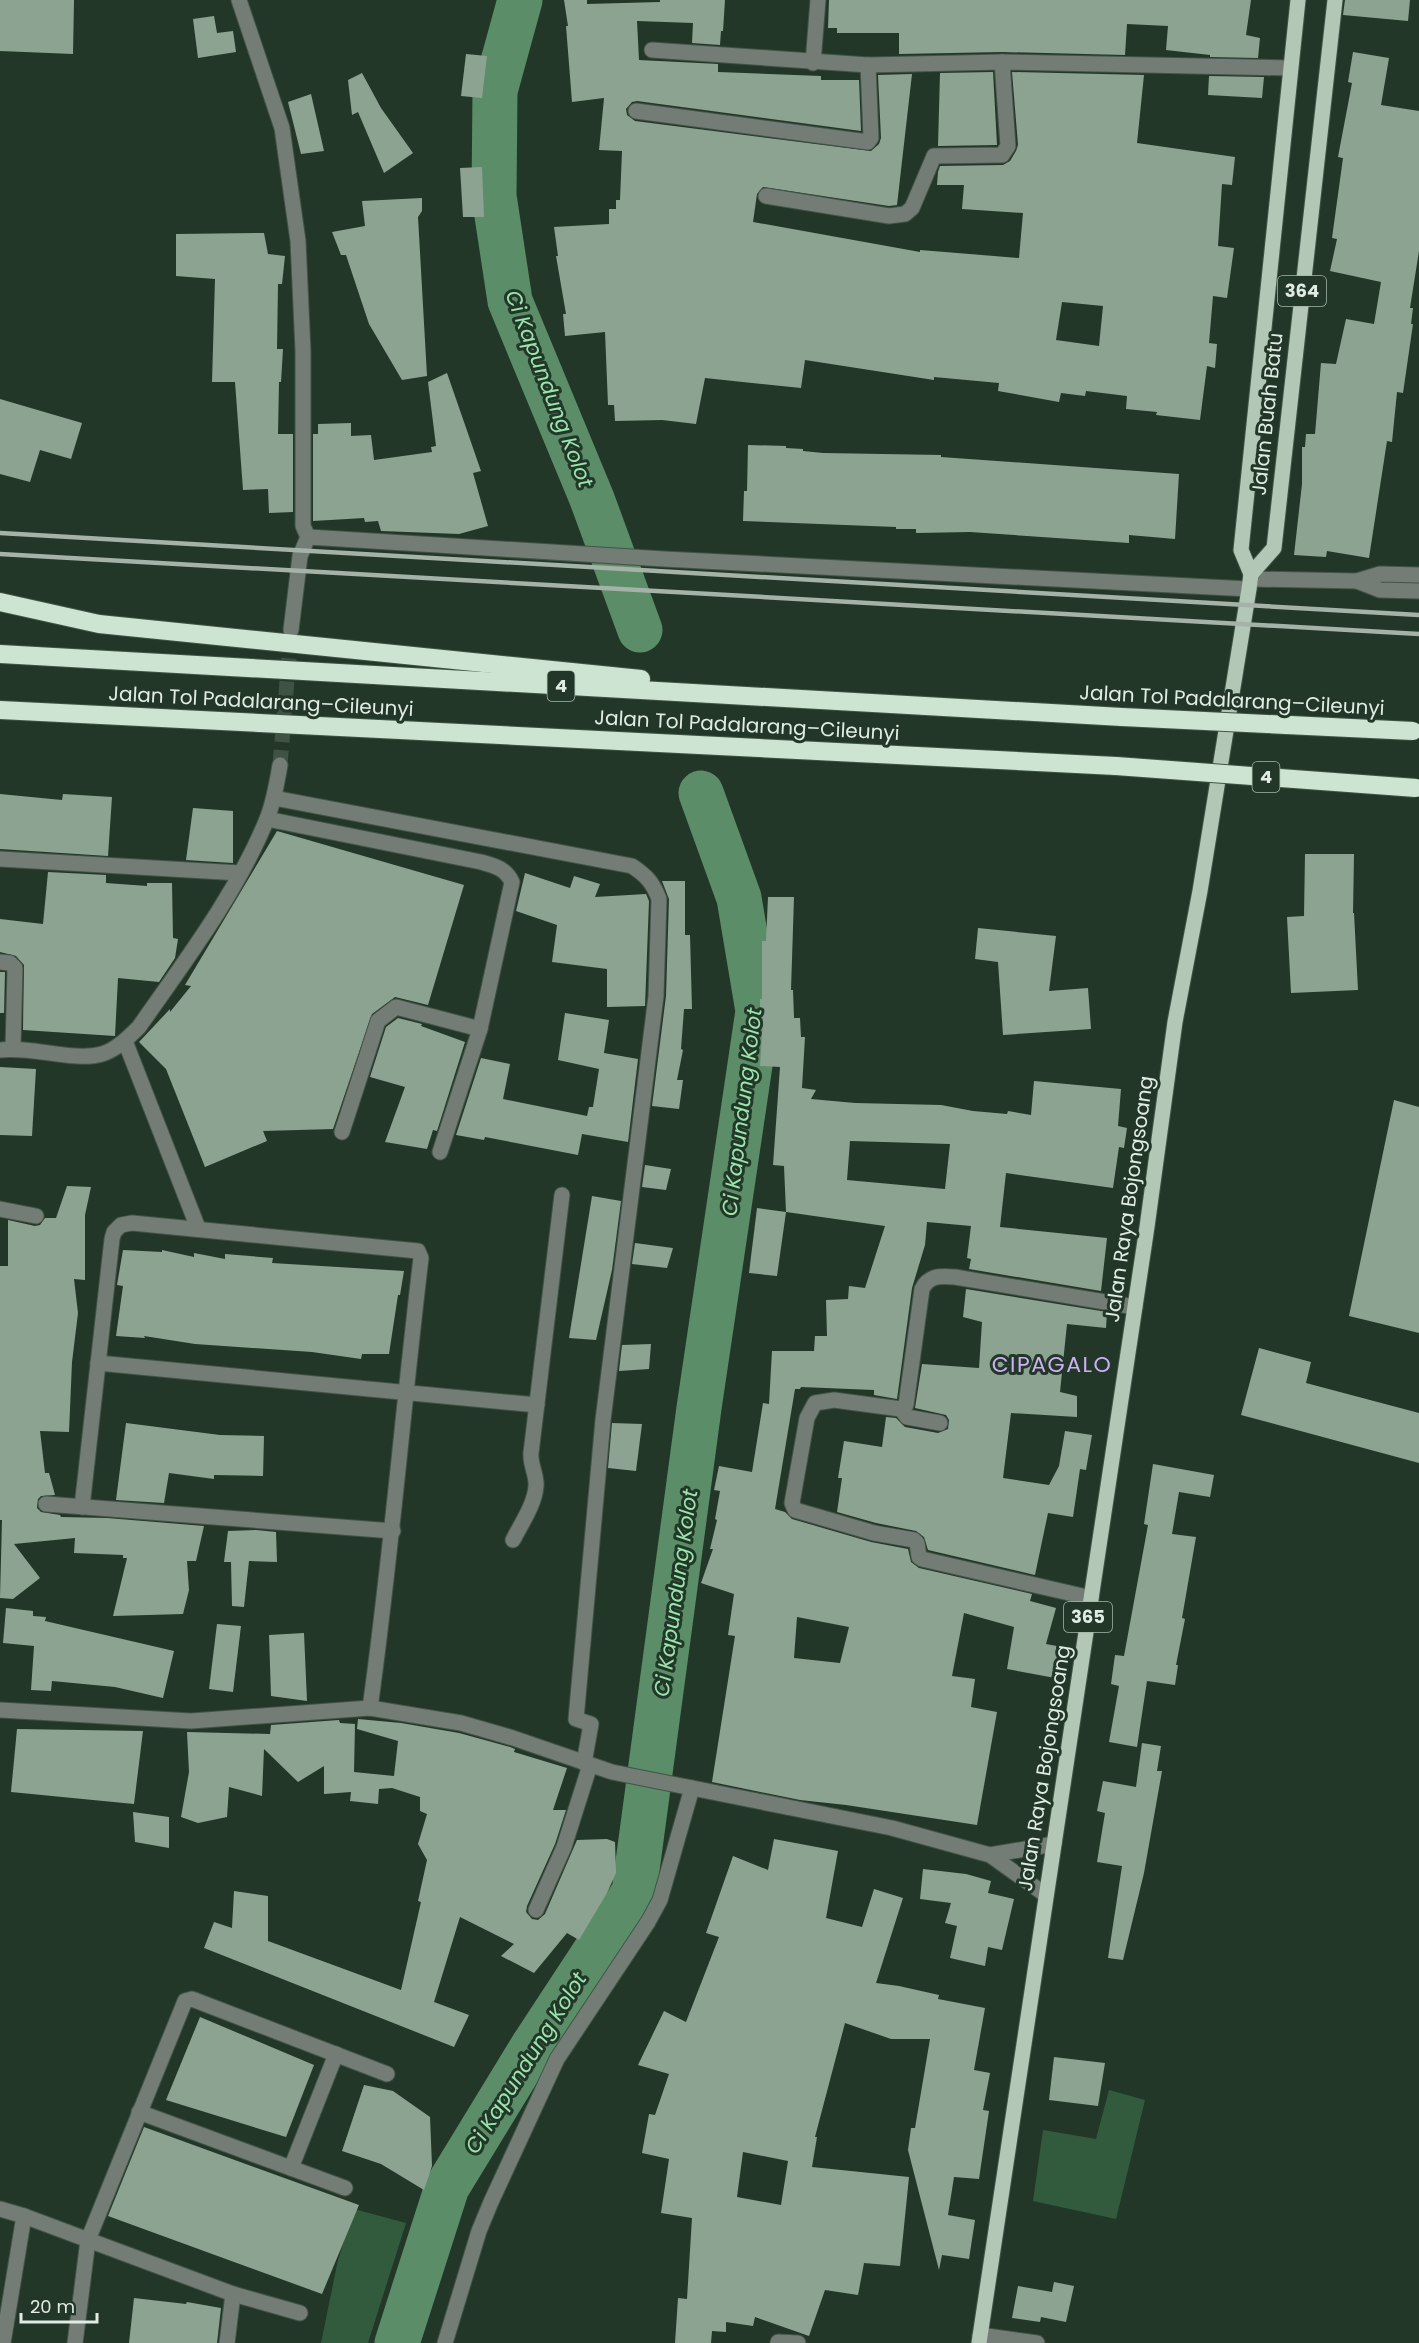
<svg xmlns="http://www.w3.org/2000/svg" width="1419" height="2343" viewBox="0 0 1419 2343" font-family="Poppins,sans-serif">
  <rect width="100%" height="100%" fill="#233728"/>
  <g fill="#325b3e">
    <path d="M 1109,2090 L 1145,2100 L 1116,2219 L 1033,2201 L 1043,2130 L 1096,2139 Z"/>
    <path d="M 354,2209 L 406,2223 L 368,2343 L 321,2343 L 338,2260 Z"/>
  </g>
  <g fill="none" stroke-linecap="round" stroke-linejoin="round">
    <g stroke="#5a8d68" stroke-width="45">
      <path d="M 520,0 L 495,91 L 494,196 L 510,301 L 592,499 L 640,630"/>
      <path d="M 397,2343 L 447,2187 L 533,2046 L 634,1892 L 699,1408 L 758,1011 L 739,898 L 701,793"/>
    </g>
  </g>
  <g fill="#8da392" fill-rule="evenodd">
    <path d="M 0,0 L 74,0 L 73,54 L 0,51 Z"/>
    <path d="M 564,0 L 587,0 L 587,4 L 660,2 L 660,0 L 725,0 L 723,31 L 721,31 L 720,45 L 692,43 L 693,23 L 637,21 L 639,60 L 718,64 L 718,72 L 821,76 L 821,80 L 859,80 L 861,131 L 637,101 L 632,102 L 626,109 L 627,115 L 635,121 L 871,151 L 879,144 L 881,138 L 878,75 L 912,74 L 897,205 L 889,206 L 763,187 L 757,194 L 753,222 L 920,252 L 920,250 L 1019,258 L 1023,213 L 962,209 L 964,185 L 937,185 L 938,172 L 940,166 L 1003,165 L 1010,161 L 1016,151 L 1018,145 L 1012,72 L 1144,75 L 1137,143 L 1235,157 L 1232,185 L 1222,184 L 1218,246 L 1234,248 L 1227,298 L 1213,296 L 1209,343 L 1217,344 L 1215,368 L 1207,366 L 1200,420 L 1156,415 L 1157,412 L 1126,409 L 1127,396 L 1086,391 L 1085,396 L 1061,393 L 1059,402 L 998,391 L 999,383 L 934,377 L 934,380 L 805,360 L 801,388 L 705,378 L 696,424 L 662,420 L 615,421 L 614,405 L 608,405 L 605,332 L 565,336 L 563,314 L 566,314 L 556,256 L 558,256 L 554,227 L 609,224 L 609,209 L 616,209 L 616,200 L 620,200 L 622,151 L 599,150 L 604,98 L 572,102 L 566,26 L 568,26 ZM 1062,302 L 1103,306 L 1099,346 L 1056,340 Z"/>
    <path d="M 829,0 L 1251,0 L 1246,35 L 1260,38 L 1258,58 L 1210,57 L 1210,55 L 1166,50 L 1168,26 L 1127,24 L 1125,55 L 1002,52 L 899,54 L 899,33 L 837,33 L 837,28 L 828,28 Z"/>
    <path d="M 1345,0 L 1410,0 L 1408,21 L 1343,15 Z"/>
    <path d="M 214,16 L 217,33 L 233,31 L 236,52 L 198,58 L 193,19 Z"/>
    <path d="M 1353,52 L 1389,58 L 1381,105 L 1419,111 L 1419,251 L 1410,308 L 1413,308 L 1411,324 L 1413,324 L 1403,393 L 1397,392 L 1392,442 L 1387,441 L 1369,558 L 1327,551 L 1326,557 L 1294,555 L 1302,484 L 1302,447 L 1305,447 L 1306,434 L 1315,434 L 1321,363 L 1336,364 L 1346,319 L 1374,324 L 1381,282 L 1330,271 L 1337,239 L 1332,238 L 1343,158 L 1338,157 L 1352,83 L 1348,82 Z"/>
    <path d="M 466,54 L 487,56 L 482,98 L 461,96 Z"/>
    <path d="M 993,72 L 997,145 L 938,146 L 940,73 Z"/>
    <path d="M 362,73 L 381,108 L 413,153 L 384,173 L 358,112 L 352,115 L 348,80 Z"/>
    <path d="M 1209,76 L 1264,77 L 1262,98 L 1208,95 Z"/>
    <path d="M 311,94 L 324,151 L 301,154 L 288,102 Z"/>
    <path d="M 482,167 L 484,217 L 463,217 L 460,168 Z"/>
    <path d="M 422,198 L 422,211 L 418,217 L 427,376 L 402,380 L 369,324 L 346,255 L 341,255 L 332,232 L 365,226 L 362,201 Z"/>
    <path d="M 264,233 L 268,254 L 285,256 L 282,284 L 278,284 L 277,349 L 283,349 L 281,382 L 279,382 L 278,434 L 293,434 L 293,512 L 269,513 L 268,489 L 243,490 L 235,382 L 212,382 L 215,279 L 176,276 L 176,234 Z"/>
    <path d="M 447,373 L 481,471 L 473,473 L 488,526 L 459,534 L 381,531 L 378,521 L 365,522 L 364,518 L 313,521 L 313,434 L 318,434 L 318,424 L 351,423 L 351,436 L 371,435 L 374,460 L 432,452 L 431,447 L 436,446 L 428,382 Z"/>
    <path d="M 0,399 L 82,423 L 71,459 L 40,450 L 30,482 L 0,474 Z"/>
    <path d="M 748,445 L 786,446 L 786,448 L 803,449 L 803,451 L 823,453 L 941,455 L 941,457 L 1179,474 L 1175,539 L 1129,535 L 1129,543 L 970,532 L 916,533 L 916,529 L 896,529 L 896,527 L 743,521 L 744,491 L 747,491 Z"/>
    <path d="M 0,794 L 62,800 L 63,794 L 112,797 L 108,856 L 0,849 Z"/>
    <path d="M 193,808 L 233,811 L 233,863 L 186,860 Z"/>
    <path d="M 277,831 L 464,885 L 428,1005 L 395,997 L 372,1014 L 333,1129 L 263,1131 L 267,1141 L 205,1167 L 166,1069 L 139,1042 L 170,1009 L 170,1012 L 191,986 L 185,985 Z"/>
    <path d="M 1305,854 L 1354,854 L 1353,913 L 1354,913 L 1358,990 L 1291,993 L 1287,917 L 1304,916 Z"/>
    <path d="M 48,872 L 106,875 L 106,883 L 147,886 L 147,883 L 172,883 L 173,938 L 178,939 L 175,958 L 159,982 L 118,978 L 115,1036 L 23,1030 L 24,965 L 16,956 L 0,952 L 0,919 L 43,924 Z"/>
    <path d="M 525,873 L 570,888 L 574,876 L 600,884 L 595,897 L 646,894 L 649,901 L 645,1006 L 607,1007 L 607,969 L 552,962 L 557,925 L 516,911 Z"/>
    <path d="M 662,881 L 685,881 L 685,935 L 690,935 L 692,1009 L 684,1009 L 681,1049 L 683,1050 L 677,1080 L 683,1080 L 679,1109 L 652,1106 L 666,996 L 669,899 Z"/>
    <path d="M 768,897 L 794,897 L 791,990 L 793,990 L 794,1018 L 800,1018 L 801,1037 L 805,1037 L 802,1088 L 816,1090 L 811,1099 L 855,1103 L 941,1105 L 973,1111 L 1007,1114 L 1008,1111 L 1031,1115 L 1034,1081 L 1121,1089 L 1118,1126 L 1127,1128 L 1124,1148 L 1119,1147 L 1113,1188 L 1006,1173 L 1000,1227 L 1107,1238 L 1101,1291 L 969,1269 L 971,1259 L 967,1258 L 971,1226 L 927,1222 L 925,1245 L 912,1288 L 897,1399 L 874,1395 L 874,1390 L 801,1387 L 800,1389 L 795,1389 L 775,1509 L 785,1512 L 792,1519 L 871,1542 L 908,1549 L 911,1562 L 919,1568 L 1032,1594 L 1030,1601 L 1056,1608 L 1046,1644 L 1062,1647 L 1055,1678 L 1007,1669 L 1014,1627 L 964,1613 L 952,1676 L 975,1679 L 971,1707 L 997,1712 L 977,1825 L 846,1805 L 800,1800 L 712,1782 L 735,1636 L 728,1635 L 734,1594 L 701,1583 L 713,1549 L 710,1549 L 717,1520 L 715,1519 L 720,1491 L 714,1490 L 719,1466 L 752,1472 L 763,1403 L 769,1404 L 772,1351 L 814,1351 L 815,1336 L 827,1336 L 826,1300 L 848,1299 L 849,1286 L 865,1288 L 885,1226 L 786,1212 L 784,1166 L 773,1165 L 780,1067 L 760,1066 L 763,1018 L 760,1018 L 760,999 L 762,999 L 762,941 L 766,941 ZM 850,1141 L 950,1144 L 945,1189 L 847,1180 ZM 797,1617 L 849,1627 L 840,1663 L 794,1658 Z"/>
    <path d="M 978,928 L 1056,936 L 1049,991 L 1088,988 L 1091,1029 L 1003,1035 L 998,962 L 975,959 Z"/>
    <path d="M 0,972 L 5,972 L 4,1013 L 0,1013 Z"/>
    <path d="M 565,1013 L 609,1020 L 604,1053 L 638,1059 L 628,1142 L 582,1134 L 578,1155 L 485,1137 L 484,1140 L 456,1135 L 481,1058 L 510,1064 L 503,1099 L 587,1116 L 589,1107 L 593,1107 L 599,1069 L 558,1060 Z"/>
    <path d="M 398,1018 L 422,1024 L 421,1026 L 465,1042 L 437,1131 L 433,1130 L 427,1149 L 385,1142 L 405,1087 L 370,1077 L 386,1027 Z"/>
    <path d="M 0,1067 L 36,1069 L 32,1136 L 0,1135 Z"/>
    <path d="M 1394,1100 L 1419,1107 L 1419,1333 L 1349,1316 Z"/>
    <path d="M 645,1165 L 671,1169 L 666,1190 L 642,1187 Z"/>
    <path d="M 67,1186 L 91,1187 L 85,1215 L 85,1280 L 74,1279 L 78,1313 L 72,1362 L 69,1432 L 40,1431 L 45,1473 L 49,1473 L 55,1495 L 41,1496 L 38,1499 L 37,1508 L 41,1512 L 60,1515 L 61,1517 L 107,1518 L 204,1526 L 196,1561 L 187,1561 L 189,1590 L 183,1614 L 113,1616 L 127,1558 L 123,1558 L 123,1555 L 74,1553 L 75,1538 L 14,1544 L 40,1578 L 13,1599 L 0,1598 L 2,1520 L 0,1520 L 0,1266 L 8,1266 L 8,1220 L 35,1226 L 40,1225 L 45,1218 L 56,1218 Z"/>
    <path d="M 592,1196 L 621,1201 L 612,1270 L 596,1340 L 569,1338 Z"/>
    <path d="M 757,1208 L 786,1212 L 777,1276 L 749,1273 Z"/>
    <path d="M 635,1243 L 673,1248 L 667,1268 L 632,1264 Z"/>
    <path d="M 123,1250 L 162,1252 L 162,1250 L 194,1257 L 194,1253 L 225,1259 L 225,1254 L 273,1258 L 272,1263 L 404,1271 L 400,1295 L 398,1295 L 389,1354 L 362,1354 L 361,1359 L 312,1352 L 195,1344 L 144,1336 L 145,1338 L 116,1336 L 123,1286 L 117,1285 Z"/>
    <path d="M 966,1289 L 1107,1312 L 1106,1328 L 1067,1324 L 1060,1392 L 1077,1396 L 1077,1417 L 1011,1413 L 1003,1478 L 1049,1485 L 1059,1466 L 1065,1431 L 1092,1435 L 1086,1470 L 1080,1469 L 1073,1517 L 1048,1513 L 1035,1575 L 928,1550 L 924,1537 L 916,1531 L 876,1523 L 837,1512 L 842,1478 L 838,1478 L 844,1441 L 882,1447 L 886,1417 L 896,1418 L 905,1427 L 938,1433 L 948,1429 L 949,1420 L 946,1415 L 915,1408 L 922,1364 L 979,1368 L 982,1322 L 963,1317 Z"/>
    <path d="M 651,1344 L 649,1369 L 619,1371 L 622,1345 Z"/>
    <path d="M 1259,1348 L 1311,1362 L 1306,1383 L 1419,1413 L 1419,1463 L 1241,1415 Z"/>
    <path d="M 126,1423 L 220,1435 L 264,1436 L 263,1476 L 214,1475 L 214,1479 L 169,1473 L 164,1503 L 116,1500 Z"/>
    <path d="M 612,1423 L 642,1424 L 636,1471 L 608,1468 Z"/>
    <path d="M 1153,1464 L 1214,1475 L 1210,1497 L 1179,1492 L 1172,1534 L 1196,1537 L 1182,1618 L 1185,1619 L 1176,1665 L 1178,1665 L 1175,1685 L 1147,1681 L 1137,1747 L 1109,1742 L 1119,1686 L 1111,1684 L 1115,1655 L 1124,1656 L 1148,1525 L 1144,1524 Z"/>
    <path d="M 256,1530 L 276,1532 L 277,1562 L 249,1561 L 244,1607 L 232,1606 L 231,1562 L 224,1562 L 228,1531 Z"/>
    <path d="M 6,1608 L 33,1611 L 33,1616 L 46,1617 L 45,1621 L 174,1651 L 163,1698 L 115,1687 L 52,1681 L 51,1691 L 31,1690 L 34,1646 L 3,1643 Z"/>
    <path d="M 217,1624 L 241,1626 L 233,1692 L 209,1689 Z"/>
    <path d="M 304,1633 L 307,1701 L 271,1696 L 269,1635 Z"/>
    <path d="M 358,1719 L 401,1723 L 459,1733 L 510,1747 L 515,1749 L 514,1752 L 567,1768 L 553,1810 L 566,1810 L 555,1844 L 527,1906 L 526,1912 L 532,1919 L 538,1920 L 545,1914 L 577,1840 L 607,1839 L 615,1842 L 616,1873 L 607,1893 L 579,1940 L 567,1933 L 534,1973 L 501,1956 L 514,1944 L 460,1917 L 434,2002 L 469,2015 L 454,2047 L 204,1948 L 214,1922 L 232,1928 L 234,1891 L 268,1896 L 268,1941 L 401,1990 L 421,1902 L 418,1901 L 427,1860 L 418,1844 L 427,1814 L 420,1811 L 420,1797 L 392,1788 L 379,1789 L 378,1804 L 350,1801 L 351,1792 L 324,1794 L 324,1766 L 298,1782 L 264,1749 L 262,1796 L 229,1787 L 227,1817 L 198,1823 L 181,1817 L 189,1772 L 187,1732 L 270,1734 L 271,1725 L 339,1720 L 340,1723 L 355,1724 L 354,1772 L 394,1776 L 398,1741 L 357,1729 Z"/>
    <path d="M 17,1729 L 143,1731 L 134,1804 L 11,1792 Z"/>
    <path d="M 1142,1743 L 1161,1746 L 1157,1771 L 1162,1771 L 1144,1873 L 1123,1960 L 1108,1958 L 1122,1866 L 1097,1862 L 1105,1813 L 1097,1811 L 1103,1781 L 1136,1787 Z"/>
    <path d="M 133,1812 L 169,1817 L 169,1848 L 135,1842 Z"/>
    <path d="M 774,1839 L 838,1851 L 826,1918 L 862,1927 L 874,1889 L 903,1898 L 876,1983 L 899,1986 L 939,1995 L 938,1999 L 985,2008 L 974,2070 L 990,2073 L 983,2110 L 989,2111 L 979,2179 L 954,2177 L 948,2215 L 975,2220 L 969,2259 L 942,2255 L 939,2270 L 908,2150 L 911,2128 L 915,2128 L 930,2039 L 891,2039 L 845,2023 L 815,2137 L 817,2137 L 812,2167 L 909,2177 L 900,2266 L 864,2263 L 858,2295 L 825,2290 L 809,2336 L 755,2317 L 753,2326 L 726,2322 L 726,2332 L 712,2331 L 711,2343 L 675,2343 L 678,2298 L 687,2299 L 692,2218 L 661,2213 L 669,2159 L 642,2153 L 649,2114 L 655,2115 L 669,2074 L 638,2065 L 664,2011 L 686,2022 L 719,1937 L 706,1933 L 733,1856 L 768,1870 ZM 743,2152 L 788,2161 L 781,2205 L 737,2197 Z"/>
    <path d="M 923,1869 L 966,1874 L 991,1881 L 988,1893 L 1014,1899 L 1002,1950 L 988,1947 L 985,1966 L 950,1958 L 957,1926 L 945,1923 L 951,1903 L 920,1899 Z"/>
    <path d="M 200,2017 L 314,2065 L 286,2137 L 166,2100 Z"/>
    <path d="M 1054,2057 L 1105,2063 L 1098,2106 L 1049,2100 Z"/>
    <path d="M 364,2085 L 393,2091 L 430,2117 L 432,2166 L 424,2190 L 381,2164 L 342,2151 Z"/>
    <path d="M 144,2127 L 359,2205 L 322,2294 L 108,2216 Z"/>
    <path d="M 1054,2282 L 1074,2286 L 1066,2322 L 1041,2317 L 1040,2322 L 1012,2318 L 1018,2286 L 1052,2292 Z"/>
    <path d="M 134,2298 L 186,2304 L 187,2302 L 221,2308 L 217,2343 L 129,2343 Z"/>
  </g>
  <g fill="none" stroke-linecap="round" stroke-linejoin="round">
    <path stroke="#3f5244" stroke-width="15" stroke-dasharray="15 8" stroke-linecap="butt" d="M 280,765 L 291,633"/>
    <g stroke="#415446" stroke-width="17">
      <g id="minor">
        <path d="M 239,0 L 282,128 L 298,241 L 303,351 L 303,526 L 308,537"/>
        <path d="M 652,50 L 868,65 L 1002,62 L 1290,68"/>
        <path d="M 813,63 L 818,0"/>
        <path d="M 636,111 L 868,142 L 871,138 L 868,65"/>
        <path d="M 766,196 L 889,216 L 905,214 L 912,208 L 934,156 L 1002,155 L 1008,146 L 1002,62"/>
        <path d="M 308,537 L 664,559 L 1249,589"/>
        <path d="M 1251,579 L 1357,581 L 1380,574 L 1419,575"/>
        <path d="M 1357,581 L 1380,590 L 1419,591"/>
        <path d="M 291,630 L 300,556 L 308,537"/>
        <path d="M 274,798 L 632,866 C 647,876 653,883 659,899 L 656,996 L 603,1420 L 576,1719 L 591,1724 L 584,1763"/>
        <path d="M 267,819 L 481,862 C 495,866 505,868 512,882 L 480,1029 L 440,1152"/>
        <path d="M 0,859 L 240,873"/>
        <path d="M 0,962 L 10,963 L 15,968 L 13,1048"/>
        <path d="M 125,1041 L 198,1228"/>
        <path d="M 0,1050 C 33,1046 74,1062 102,1054 C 116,1050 129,1037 139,1027 C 185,961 237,893 267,819 C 274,801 277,783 280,765"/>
        <path d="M 342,1132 L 378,1021 L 396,1007 L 480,1029"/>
        <path d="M 0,1209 L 36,1216"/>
        <path d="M 98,1363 L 537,1405"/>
        <path d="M 901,1409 L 907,1417 L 940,1423"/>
        <path d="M 46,1504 L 393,1531"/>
        <path d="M 82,1507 L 112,1239 L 114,1232 L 121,1225 L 132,1223 L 418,1251 L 421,1258 C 403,1408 391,1558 370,1708"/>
        <path d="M 513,1540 C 521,1524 535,1504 536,1486 C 537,1475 530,1465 531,1453 L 562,1195"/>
        <path d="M 1091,1598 L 922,1559 L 919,1557 L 917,1543 L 914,1540 L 874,1533 L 795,1510 L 792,1503 L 807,1418 L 815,1403 L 834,1400 L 901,1409 L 906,1405 L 922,1289 C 929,1275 940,1276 955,1277 L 1135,1307"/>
        <path d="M 0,1710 L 191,1721 L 370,1708 L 461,1723 L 513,1738 L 612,1772 L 892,1828 L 990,1855 L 1046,1895"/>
        <path d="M 990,1855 L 1054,1844"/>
        <path d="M 536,1910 L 564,1847 L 590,1765"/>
        <path d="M 139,2112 L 345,2188"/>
        <path d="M 291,2168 L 336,2054"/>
        <path d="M 0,2209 L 24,2216 L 233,2294 L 300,2313"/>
        <path d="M 980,2335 L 1037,2343"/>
        <path d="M 778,2342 L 798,2343"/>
        <path d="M 3,2343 L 24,2216"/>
        <path d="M 75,2343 L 88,2240 L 185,2001 L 192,1999 L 387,2074"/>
        <path d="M 227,2343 L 233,2294"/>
        <path d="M 445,2343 L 479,2231 L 491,2202 L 557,2059 L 648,1922 L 660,1900 L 692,1788"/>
      </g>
    </g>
    <g stroke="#415446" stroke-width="17">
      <g id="major">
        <path d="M 1251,574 L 1274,548 L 1335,0"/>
        <path d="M 979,2343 L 1147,1227 L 1175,1022 L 1200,891 L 1249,589 L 1251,574 L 1241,550 L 1298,0"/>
      </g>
    </g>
    <g stroke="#415446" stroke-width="20">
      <g id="highway">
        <path d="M 0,602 L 99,624 L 641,679"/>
        <path d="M 0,654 L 1122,717"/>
        <path d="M 0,710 L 1116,766"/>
      </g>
    </g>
    <use href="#minor" stroke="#737c75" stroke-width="15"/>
    <use href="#major" stroke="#b3c7b7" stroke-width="15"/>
    <use href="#highway" stroke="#cce4d1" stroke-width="18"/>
    <g stroke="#a4b2a7" stroke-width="4.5">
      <path d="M 0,533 L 1419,615"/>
      <path d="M 0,554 L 1419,634"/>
    </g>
    <g stroke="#415446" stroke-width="20" stroke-linecap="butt">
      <g id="highway-bridge">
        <path d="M 1122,717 L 1413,731"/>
        <path d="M 1116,766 L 1416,788"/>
      </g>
    </g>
    <use href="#highway-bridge" stroke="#cce4d1" stroke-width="18"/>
  </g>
  <g text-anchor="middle" stroke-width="6" stroke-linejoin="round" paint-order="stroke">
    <g fill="#233728" stroke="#a7b6ab" stroke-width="1.5">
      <rect x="1278" y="276" width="48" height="30" rx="4.5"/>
      <rect x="547.5" y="671" width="27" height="30" rx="4.5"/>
      <rect x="1252.5" y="762" width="27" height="30" rx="4.5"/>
      <rect x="1064" y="1602" width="48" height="30" rx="4.5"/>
    </g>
    <g font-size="18" font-weight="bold" fill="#e0ece3">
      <text x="1302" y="297">364</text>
      <text x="561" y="692">4</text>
      <text x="1266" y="783">4</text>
      <text x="1088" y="1623">365</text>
    </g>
    <g font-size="20" fill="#e0ece3" stroke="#233728">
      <text transform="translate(1267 414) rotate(-84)" y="7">Jalan Buah Batu</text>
      <text transform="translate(1232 700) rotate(3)" y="7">Jalan Tol Padalarang–Cileunyi</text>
      <text transform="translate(261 701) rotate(3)" y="7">Jalan Tol Padalarang–Cileunyi</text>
      <text transform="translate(747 725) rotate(3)" y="7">Jalan Tol Padalarang–Cileunyi</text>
      <text transform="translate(1129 1199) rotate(-82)" y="7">Jalan Raya Bojongsoang</text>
      <text transform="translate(1044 1768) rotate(-81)" y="7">Jalan Raya Bojongsoang</text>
    </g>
    <g font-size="21" font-style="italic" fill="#99e5ad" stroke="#233728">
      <text transform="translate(549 389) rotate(69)" y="7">Ci Kapundung Kolot</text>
      <text transform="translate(742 1112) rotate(-83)" y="7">Ci Kapundung Kolot</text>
      <text transform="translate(676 1593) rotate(-82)" y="7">Ci Kapundung Kolot</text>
      <text transform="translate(526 2063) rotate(-58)" y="7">Ci Kapundung Kolot</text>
    </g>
    <g font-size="22" letter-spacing="1.5" fill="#cbb0f5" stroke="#233728">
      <text x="1052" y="1372">CIPAGALO</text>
    </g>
  </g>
  <path d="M21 2313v9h76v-9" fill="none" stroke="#e0ece3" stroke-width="3"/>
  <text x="30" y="2313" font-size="18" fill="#e0ece3" stroke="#233728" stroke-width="4.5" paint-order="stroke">20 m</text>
</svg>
